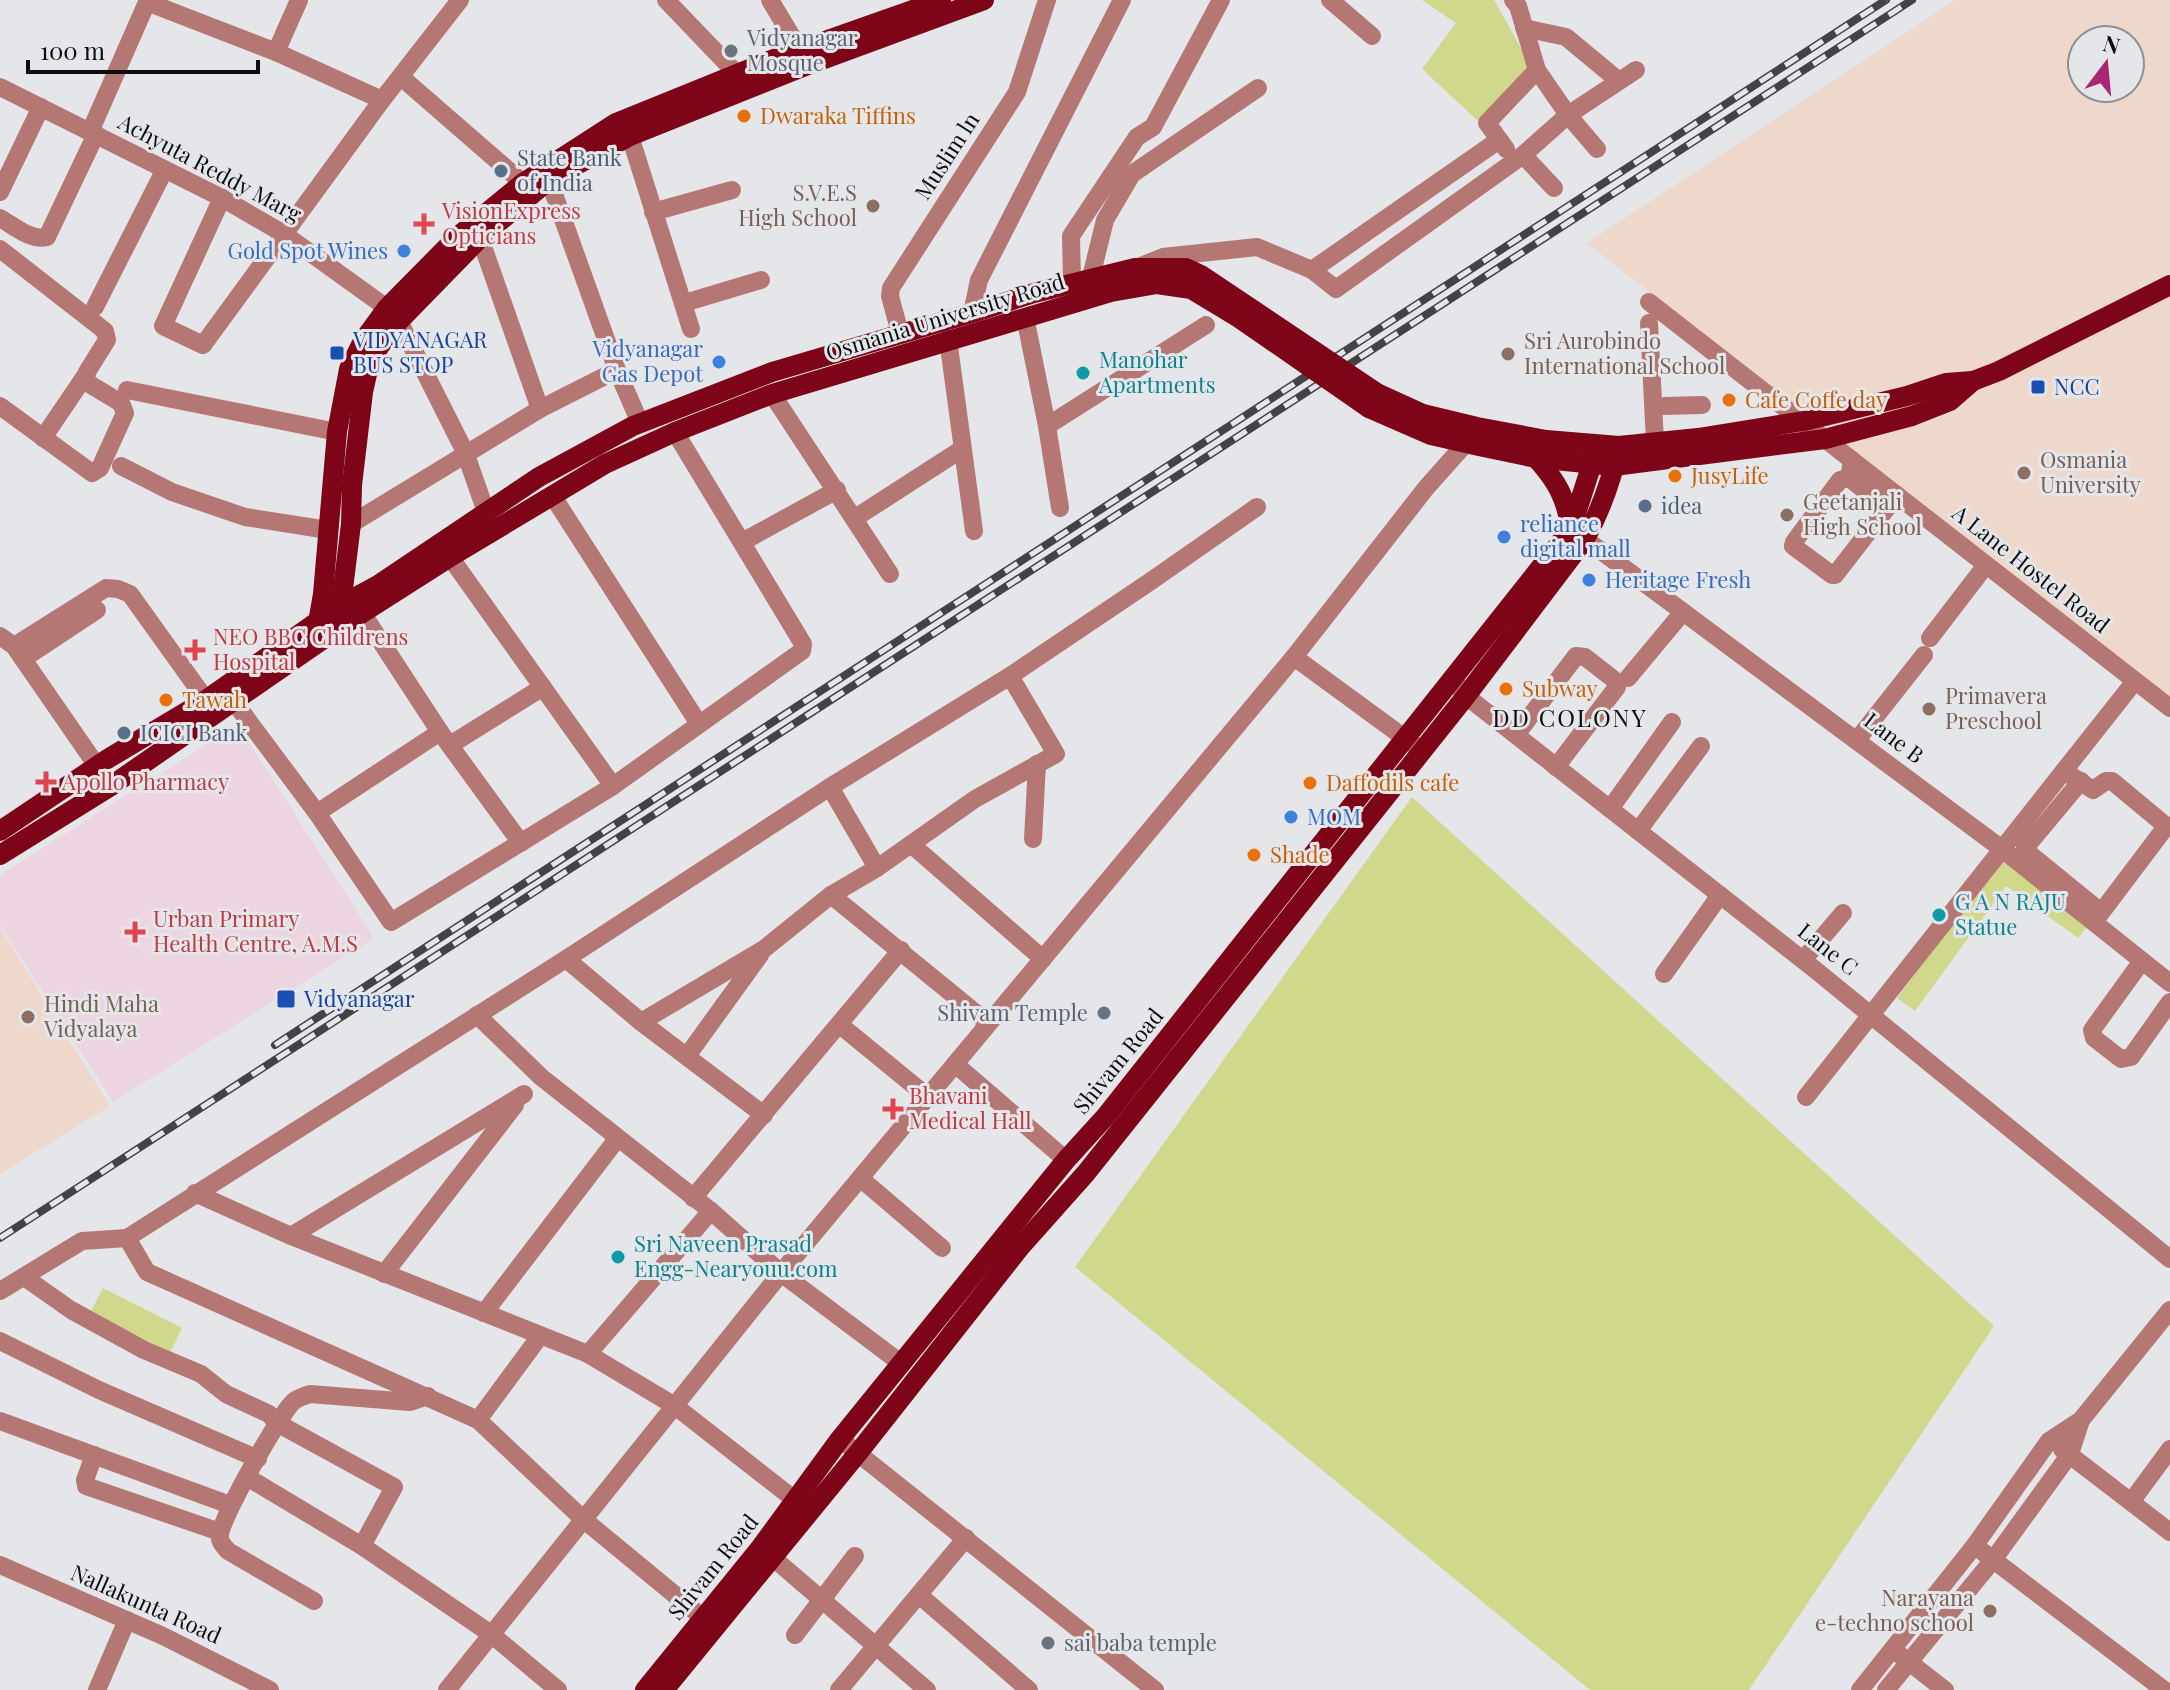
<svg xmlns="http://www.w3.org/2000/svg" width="2170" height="1690" viewBox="0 0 2170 1690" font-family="'Playfair Display',serif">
  <rect width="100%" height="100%" fill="#e4e6ea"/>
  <g fill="#eed8cb" fill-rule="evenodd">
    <path d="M 1955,0 L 2170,0 L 2170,703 L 1587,243 ZM 2082,40 L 2130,40 L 2130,88 L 2082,88 Z"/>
    <path d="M 0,928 L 110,1106 L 0,1174 Z"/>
  </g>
  <path fill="#ecd5e1" d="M 238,725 L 374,938 L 113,1102 L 0,925 L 0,875 Z"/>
  <g fill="#cfd88b">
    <path d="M 1422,0 L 1494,0 L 1530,64 L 1478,121 L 1422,69 L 1456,23 Z"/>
    <path d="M 1412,797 L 1994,1326 L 1749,1690 L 1590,1690 L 1075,1267 Z"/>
    <path d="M 2001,858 L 2088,926 L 2078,938 L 2006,886 L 1915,1011 L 1897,998 Z"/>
    <path d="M 103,1288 L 182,1328 L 167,1359 L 87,1319 Z"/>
  </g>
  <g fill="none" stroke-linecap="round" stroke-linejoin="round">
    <g stroke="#b57774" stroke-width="18">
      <path d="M 666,0 L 736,73"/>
      <path d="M 770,0 L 800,50"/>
      <path d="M 1330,0 L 1372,36"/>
      <path d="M 1513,0 L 1518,6 L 1537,70 L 1568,115 L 1597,149"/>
      <path d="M 147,2 L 276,52 L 382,100"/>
      <path d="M 1524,28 L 1566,37 L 1619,81"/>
      <path d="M 276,52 L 299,0"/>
      <path d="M 401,77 L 523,183"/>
      <path d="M 0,87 L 222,198 L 284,234 L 387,308"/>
      <path d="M 90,132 L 148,0"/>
      <path d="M 630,136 L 691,329"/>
      <path d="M 1506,149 L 1487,123 L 1537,70"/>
      <path d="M 1523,155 L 1554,188"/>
      <path d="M 549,180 L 617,370 L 640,423"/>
      <path d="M 0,192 L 41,107"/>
      <path d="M 222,198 L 163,326 L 203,345 L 382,100 L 460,0"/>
      <path d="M 653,212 L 732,190"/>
      <path d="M 0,218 C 14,226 31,241 47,237 L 96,134"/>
      <path d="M 480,238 L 540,409"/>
      <path d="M 0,249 L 105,331 L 107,340 L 87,372 L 86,382 L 121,403 L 125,413 L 100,468 L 92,473 L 0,406"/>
      <path d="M 1141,266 L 1163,257 L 1257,247 L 1312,270 L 1336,289 L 1523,155 L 1568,115 L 1636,70"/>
      <path d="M 1312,270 L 1499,140"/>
      <path d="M 1091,277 L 1105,220 L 1132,174 L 1258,88"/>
      <path d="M 1072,282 L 1071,236 L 1137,137 L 1153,127 L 1221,0"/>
      <path d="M 1649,302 L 2170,708"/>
      <path d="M 684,303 L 761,280"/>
      <path d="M 95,307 L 164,171"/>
      <path d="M 972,313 L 979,280 L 1122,0"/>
      <path d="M 1025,317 L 1047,426 L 1060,508"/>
      <path d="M 399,321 L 465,452 L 486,512"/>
      <path d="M 1649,323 L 1655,442"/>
      <path d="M 900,333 L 890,296 L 891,288 L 1017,92 L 1047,0"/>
      <path d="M 948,339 L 974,531"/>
      <path d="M 127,390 L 337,432"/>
      <path d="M 772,394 L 890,574"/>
      <path d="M 1664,406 L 1702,405"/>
      <path d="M 1047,426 L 1206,325"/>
      <path d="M 43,438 L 85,376"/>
      <path d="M 1852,460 L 1849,478 L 1840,480 L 1794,542 L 1793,546 L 1832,575 L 1835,575 L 1897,495"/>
      <path d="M 121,466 L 172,492 L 245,517 L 328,530"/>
      <path d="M 1849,478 L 1887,508"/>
      <path d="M 552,495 L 699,724"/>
      <path d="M 855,518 L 962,449"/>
      <path d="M 351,524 L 540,409 L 617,370"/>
      <path d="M 1585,539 L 2002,849 L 2170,983"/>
      <path d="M 742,542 L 837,490"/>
      <path d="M 450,557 L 613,786"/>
      <path d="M 355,602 L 440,732 L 521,843"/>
      <path d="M 0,636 L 14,646 L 97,766"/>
      <path d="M 1930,638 L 1986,565"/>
      <path d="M 14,646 L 106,588 L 118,589 L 130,594 L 206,700"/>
      <path d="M 1294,657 L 1421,750"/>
      <path d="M 23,659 L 97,610"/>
      <path d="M 1628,678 L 1683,612"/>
      <path d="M 1453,680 L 1466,696 L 1813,968 L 2170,1259"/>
      <path d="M 235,703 L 317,813 L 391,922 L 613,786 L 802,651 L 803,644 L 675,432"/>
      <path d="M 1516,735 L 1576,656 L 1585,657 L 1617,682 L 1617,687 L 1556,767"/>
      <path d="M 1857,740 L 1924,655"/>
      <path d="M 450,745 L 543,687"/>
      <path d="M 2064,771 L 2093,790 L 2106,781 L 2112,781 L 2165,825 L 2165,828 L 2094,922"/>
      <path d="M 2081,781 L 2025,848 L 2026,851 L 2096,908"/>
      <path d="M 830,787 L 877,868"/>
      <path d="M 1610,809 L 1672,722"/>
      <path d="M 317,813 L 440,732"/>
      <path d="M 1638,831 L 1701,746"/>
      <path d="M 1033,839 L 1037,764"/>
      <path d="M 912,845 L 1043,959"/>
      <path d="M 831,895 L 988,1023"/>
      <path d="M 566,959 L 641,1022 L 764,1115"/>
      <path d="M 1803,960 L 1843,913"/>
      <path d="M 2142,961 L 2092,1030 L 2094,1038 L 2121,1059 L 2131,1057 L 2170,1002"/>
      <path d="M 1664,974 L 1720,895"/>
      <path d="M 477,1015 L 541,1077 L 711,1211 L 781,1273 L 902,1364"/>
      <path d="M 641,1022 L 764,949 L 831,895 L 877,868 L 975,799 L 1056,754 L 1010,676"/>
      <path d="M 840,1025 L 928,1097"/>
      <path d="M 687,1056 L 760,955"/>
      <path d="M 955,1064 L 1066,1160"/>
      <path d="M 1806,1097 L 2135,681"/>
      <path d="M 860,1178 L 942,1248"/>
      <path d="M 195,1193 L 291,1236 L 588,1354 L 675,1406 L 795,1500"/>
      <path d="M 693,1198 L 901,950"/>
      <path d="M 291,1236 L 524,1094"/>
      <path d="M 127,1238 L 147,1272 L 478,1420 L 583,1519 L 703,1618"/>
      <path d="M 384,1274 L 515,1105"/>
      <path d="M 24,1277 L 71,1310 L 144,1350 L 201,1374 L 226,1394 L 269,1414 L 277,1423 L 394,1487 L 362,1546"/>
      <path d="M 0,1291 L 82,1241 L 127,1238 L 566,959 L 830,787 L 1010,676 L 1151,581 L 1257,507"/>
      <path d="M 484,1313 L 617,1139"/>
      <path d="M 0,1341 L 99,1390 L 258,1459"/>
      <path d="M 588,1354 L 711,1211"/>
      <path d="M 478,1420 L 540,1336"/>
      <path d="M 0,1421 L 230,1505"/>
      <path d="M 840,1439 L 1155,1690"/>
      <path d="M 2062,1449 L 2170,1532"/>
      <path d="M 94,1455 L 85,1480 L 86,1486 L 220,1532"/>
      <path d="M 247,1477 L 362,1546 L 491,1634 L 558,1690"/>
      <path d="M 2131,1502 L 2170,1449"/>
      <path d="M 1983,1552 L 2164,1690"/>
      <path d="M 772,1557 L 927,1690"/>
      <path d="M 0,1565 L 163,1636 L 270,1690"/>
      <path d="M 919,1595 L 1029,1690"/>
      <path d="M 314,1601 L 228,1551 C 223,1545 219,1542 220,1535 C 221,1518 280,1414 293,1402 C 297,1398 304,1396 310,1394 L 410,1402 L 428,1396"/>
      <path d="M 795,1635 L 855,1556"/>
      <path d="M 1900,1655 L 1945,1690"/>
      <path d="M 97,1690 L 127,1620"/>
      <path d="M 447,1690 L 781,1273 L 1294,657 L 1426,488 L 1466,443"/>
      <path d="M 839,1690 L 966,1538"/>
      <path d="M 1860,1690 L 1975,1545 L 2049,1441 L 2081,1420 L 2170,1310"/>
      <path d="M 1886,1690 L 1993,1560 L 2070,1454 L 2081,1420"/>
    </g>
    <g stroke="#7d0517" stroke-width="20">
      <path d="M 1377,393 L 1423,414 L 1477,427 L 1546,440 L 1619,446 L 1698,438 L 1804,421 L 1907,396 L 1946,383 L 1973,381 L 1999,371 L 2170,285"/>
      <path d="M 1369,408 L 1431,435 L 1479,446 L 1536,458 L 1614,466 L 1825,439 L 1912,416 L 1950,401 L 1973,381"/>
      <path d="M 1536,458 C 1557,481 1566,498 1571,529"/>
      <path d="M 345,614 L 341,605 L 351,524 L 352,485 L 363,392 L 367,374 L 379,347 L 399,321 L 480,238 L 549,180 L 630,136 L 813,63 L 984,0"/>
      <path d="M 320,626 L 318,623 L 323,594 L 337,432 L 349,369 L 363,341 L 387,308 L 457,237 L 523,183 L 616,123 L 774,59 L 941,0"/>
      <path d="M 0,831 L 109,758 L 206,700 L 341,605 L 378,585 L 539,477 L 633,426 L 772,372 L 972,313 L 1034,293 L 1135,268 L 1160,268"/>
      <path d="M 0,855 L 111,786 L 348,622 L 450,557 L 605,464 L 675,432 L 772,394 L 1111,292 L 1157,284"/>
      <path d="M 645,1690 L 761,1547 L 840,1439 L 1066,1160 L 1106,1116 L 1571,529 L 1598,445"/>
      <path d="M 664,1690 L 858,1453 L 1021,1246 L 1086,1173 L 1466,696 L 1585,539 C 1601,510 1612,478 1619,446"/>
    </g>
    <g stroke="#424345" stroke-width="8">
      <g id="rail">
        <path d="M 275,1045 L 1886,0"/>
        <path d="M 0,1238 L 1912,0"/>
      </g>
    </g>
    <use href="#rail" stroke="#e4e6ea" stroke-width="5" stroke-dasharray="15" stroke-linecap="butt"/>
    <g stroke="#7d0517" stroke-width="20">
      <path d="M 1160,268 L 1186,268 L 1201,275 L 1377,393"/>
      <path d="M 1157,284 L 1191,289 L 1239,318 L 1369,408"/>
    </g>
  </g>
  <g fill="#6b7280" stroke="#e4e6ea" stroke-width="3">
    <circle cx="731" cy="51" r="8"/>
    <circle cx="1104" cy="1013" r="8"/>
    <circle cx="1048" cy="1643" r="8"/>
  </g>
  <g fill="#e8710a" stroke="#e4e6ea" stroke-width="3">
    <circle cx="744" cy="116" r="8"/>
    <circle cx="1729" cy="400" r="8"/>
    <circle cx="1675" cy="476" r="8"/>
    <circle cx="1506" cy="689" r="8"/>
    <circle cx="166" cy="700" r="8"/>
    <circle cx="1310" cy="783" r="8"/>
    <circle cx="1254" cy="855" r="8"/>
  </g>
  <g fill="#5c6f8a" stroke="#e4e6ea" stroke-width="3">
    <circle cx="501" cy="171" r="8"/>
    <circle cx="1645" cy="506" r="8"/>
    <circle cx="124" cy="733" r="8"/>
  </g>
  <g fill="#8d6e63" stroke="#e4e6ea" stroke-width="3">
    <circle cx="873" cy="206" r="8"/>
    <circle cx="1508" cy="354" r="8"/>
    <circle cx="2024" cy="473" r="8"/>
    <circle cx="1787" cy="515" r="8"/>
    <circle cx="1929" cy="709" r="8"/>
    <circle cx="28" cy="1017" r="8"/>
    <circle cx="1990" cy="1611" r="8"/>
  </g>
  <g fill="#e0444e" stroke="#e4e6ea" stroke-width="3">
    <path d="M420 212h8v8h8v8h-8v8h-8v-8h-8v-8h8z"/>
    <path d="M191 638h8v8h8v8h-8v8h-8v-8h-8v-8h8z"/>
    <path d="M42 770h8v8h8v8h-8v8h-8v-8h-8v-8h8z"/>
    <path d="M131 920h8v8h8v8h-8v8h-8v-8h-8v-8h8z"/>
    <path d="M889 1097h8v8h8v8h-8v8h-8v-8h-8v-8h8z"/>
  </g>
  <g fill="#3f7fe0" stroke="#e4e6ea" stroke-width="3">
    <circle cx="404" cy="251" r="8"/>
    <circle cx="719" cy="362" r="8"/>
    <circle cx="1504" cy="537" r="8"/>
    <circle cx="1589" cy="580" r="8"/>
    <circle cx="1291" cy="817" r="8"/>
  </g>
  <g fill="#1a4fb4" stroke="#e4e6ea" stroke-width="3">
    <rect x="329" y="345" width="16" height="16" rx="4"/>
    <rect x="2030" y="379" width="16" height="16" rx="4"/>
    <rect x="276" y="989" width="20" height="20" rx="4"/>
  </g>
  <g fill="#0f9aa8" stroke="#e4e6ea" stroke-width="3">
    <circle cx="1083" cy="373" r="8"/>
    <circle cx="1939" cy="915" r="8"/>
    <circle cx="618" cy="1257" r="8"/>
  </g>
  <g text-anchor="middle" stroke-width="6" stroke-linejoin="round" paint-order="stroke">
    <g font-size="22" fill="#5b616d" stroke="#e4e6ea" text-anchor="start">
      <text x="747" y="46">Vidyanagar<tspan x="747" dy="25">Mosque</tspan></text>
      <text x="1088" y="1021" text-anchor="end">Shivam Temple</text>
      <text x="1064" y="1651">sai baba temple</text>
    </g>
    <g font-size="22" fill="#c56008" stroke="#e4e6ea" text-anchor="start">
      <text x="760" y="124">Dwaraka Tiffins</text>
      <text x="1745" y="408">Cafe Coffe day</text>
      <text x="1691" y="484">JusyLife</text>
      <text x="1522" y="697">Subway</text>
      <text x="182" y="708">Tawah</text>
      <text x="1326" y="791">Daffodils cafe</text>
      <text x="1270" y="863">Shade</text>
    </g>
    <g font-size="22" fill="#0d0d0f" stroke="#e4e6ea">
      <text transform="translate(947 156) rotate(-57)" y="8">Muslim ln</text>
      <text transform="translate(210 168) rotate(28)" y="8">Achyuta Reddy Marg</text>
      <text transform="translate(945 317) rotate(-17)" y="8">Osmania University Road</text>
      <text transform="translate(2031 569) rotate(38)" y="8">A Lane Hostel Road</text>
      <text transform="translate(1894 738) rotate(37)" y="8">Lane B</text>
      <text transform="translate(1828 949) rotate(38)" y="8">Lane C</text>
      <text transform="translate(1118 1061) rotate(-51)" y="8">Shivam Road</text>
      <text transform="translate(713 1567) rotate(-51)" y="8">Shivam Road</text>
      <text transform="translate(146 1604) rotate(24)" y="8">Nallakunta Road</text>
    </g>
    <g font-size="22" fill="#4e5e75" stroke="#e4e6ea" text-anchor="start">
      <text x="517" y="166">State Bank<tspan x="517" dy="25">of India</tspan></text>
      <text x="1661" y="514">idea</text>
      <text x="140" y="741">ICICI Bank</text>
    </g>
    <g font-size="22" fill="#785e54" stroke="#e4e6ea" text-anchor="start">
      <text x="857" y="201" text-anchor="end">S.V.E.S<tspan x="857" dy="25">High School</tspan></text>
      <text x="1524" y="349">Sri Aurobindo<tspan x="1524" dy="25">International School</tspan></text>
      <text x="2040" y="468">Osmania<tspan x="2040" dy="25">University</tspan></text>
      <text x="1803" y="510">Geetanjali<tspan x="1803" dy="25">High School</tspan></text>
      <text x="1945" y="704">Primavera<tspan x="1945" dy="25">Preschool</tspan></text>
      <text x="44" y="1012">Hindi Maha<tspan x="44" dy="25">Vidyalaya</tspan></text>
      <text x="1974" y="1606" text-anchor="end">Narayana<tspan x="1974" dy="25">e-techno school</tspan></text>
    </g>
    <g font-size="22" fill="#be3a42" stroke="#e4e6ea" text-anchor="start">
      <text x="442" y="219">VisionExpress<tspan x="442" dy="25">Opticians</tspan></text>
      <text x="213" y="645">NEO BBC Childrens<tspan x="213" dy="25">Hospital</tspan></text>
      <text x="62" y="790">Apollo Pharmacy</text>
      <text x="153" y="927">Urban Primary<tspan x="153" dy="25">Health Centre, A.M.S</tspan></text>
      <text x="909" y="1104">Bhavani<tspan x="909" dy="25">Medical Hall</tspan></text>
    </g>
    <g font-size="22" fill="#366cbe" stroke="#e4e6ea" text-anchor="start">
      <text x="388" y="259" text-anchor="end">Gold Spot Wines</text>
      <text x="703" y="357" text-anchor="end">Vidyanagar<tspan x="703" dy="25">Gas Depot</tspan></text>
      <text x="1520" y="532">reliance<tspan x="1520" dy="25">digital mall</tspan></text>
      <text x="1605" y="588">Heritage Fresh</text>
      <text x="1307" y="825">MOM</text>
    </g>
    <g font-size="22" fill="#164399" stroke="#e4e6ea" text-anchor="start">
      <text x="353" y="348">VIDYANAGAR<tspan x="353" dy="25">BUS STOP</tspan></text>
      <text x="2054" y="395">NCC</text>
      <text x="304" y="1007">Vidyanagar</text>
    </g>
    <g font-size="22" fill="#0d838f" stroke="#e4e6ea" text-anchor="start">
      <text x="1099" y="368">Manohar<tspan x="1099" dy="25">Apartments</tspan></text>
      <text x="1955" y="910">G A N RAJU<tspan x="1955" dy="25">Statue</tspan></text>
      <text x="634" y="1252">Sri Naveen Prasad<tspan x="634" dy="25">Engg-Nearyouu.com</tspan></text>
    </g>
    <g font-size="24" letter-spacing="2" fill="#0d0d0f" stroke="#e4e6ea">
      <text x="1570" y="727">DD COLONY</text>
    </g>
  </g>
  <g transform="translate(2106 64) rotate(16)"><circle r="38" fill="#e4e6ea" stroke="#8e8f92" stroke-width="2"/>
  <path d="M0-6L14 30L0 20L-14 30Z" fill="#a82673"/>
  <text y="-12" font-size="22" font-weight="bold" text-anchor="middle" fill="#0d0d0f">N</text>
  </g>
  <path d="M28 60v12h230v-12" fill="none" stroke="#0d0d0f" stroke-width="4"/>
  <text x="40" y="60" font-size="24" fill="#0d0d0f" stroke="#e4e6ea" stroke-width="6" paint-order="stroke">100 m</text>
</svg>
